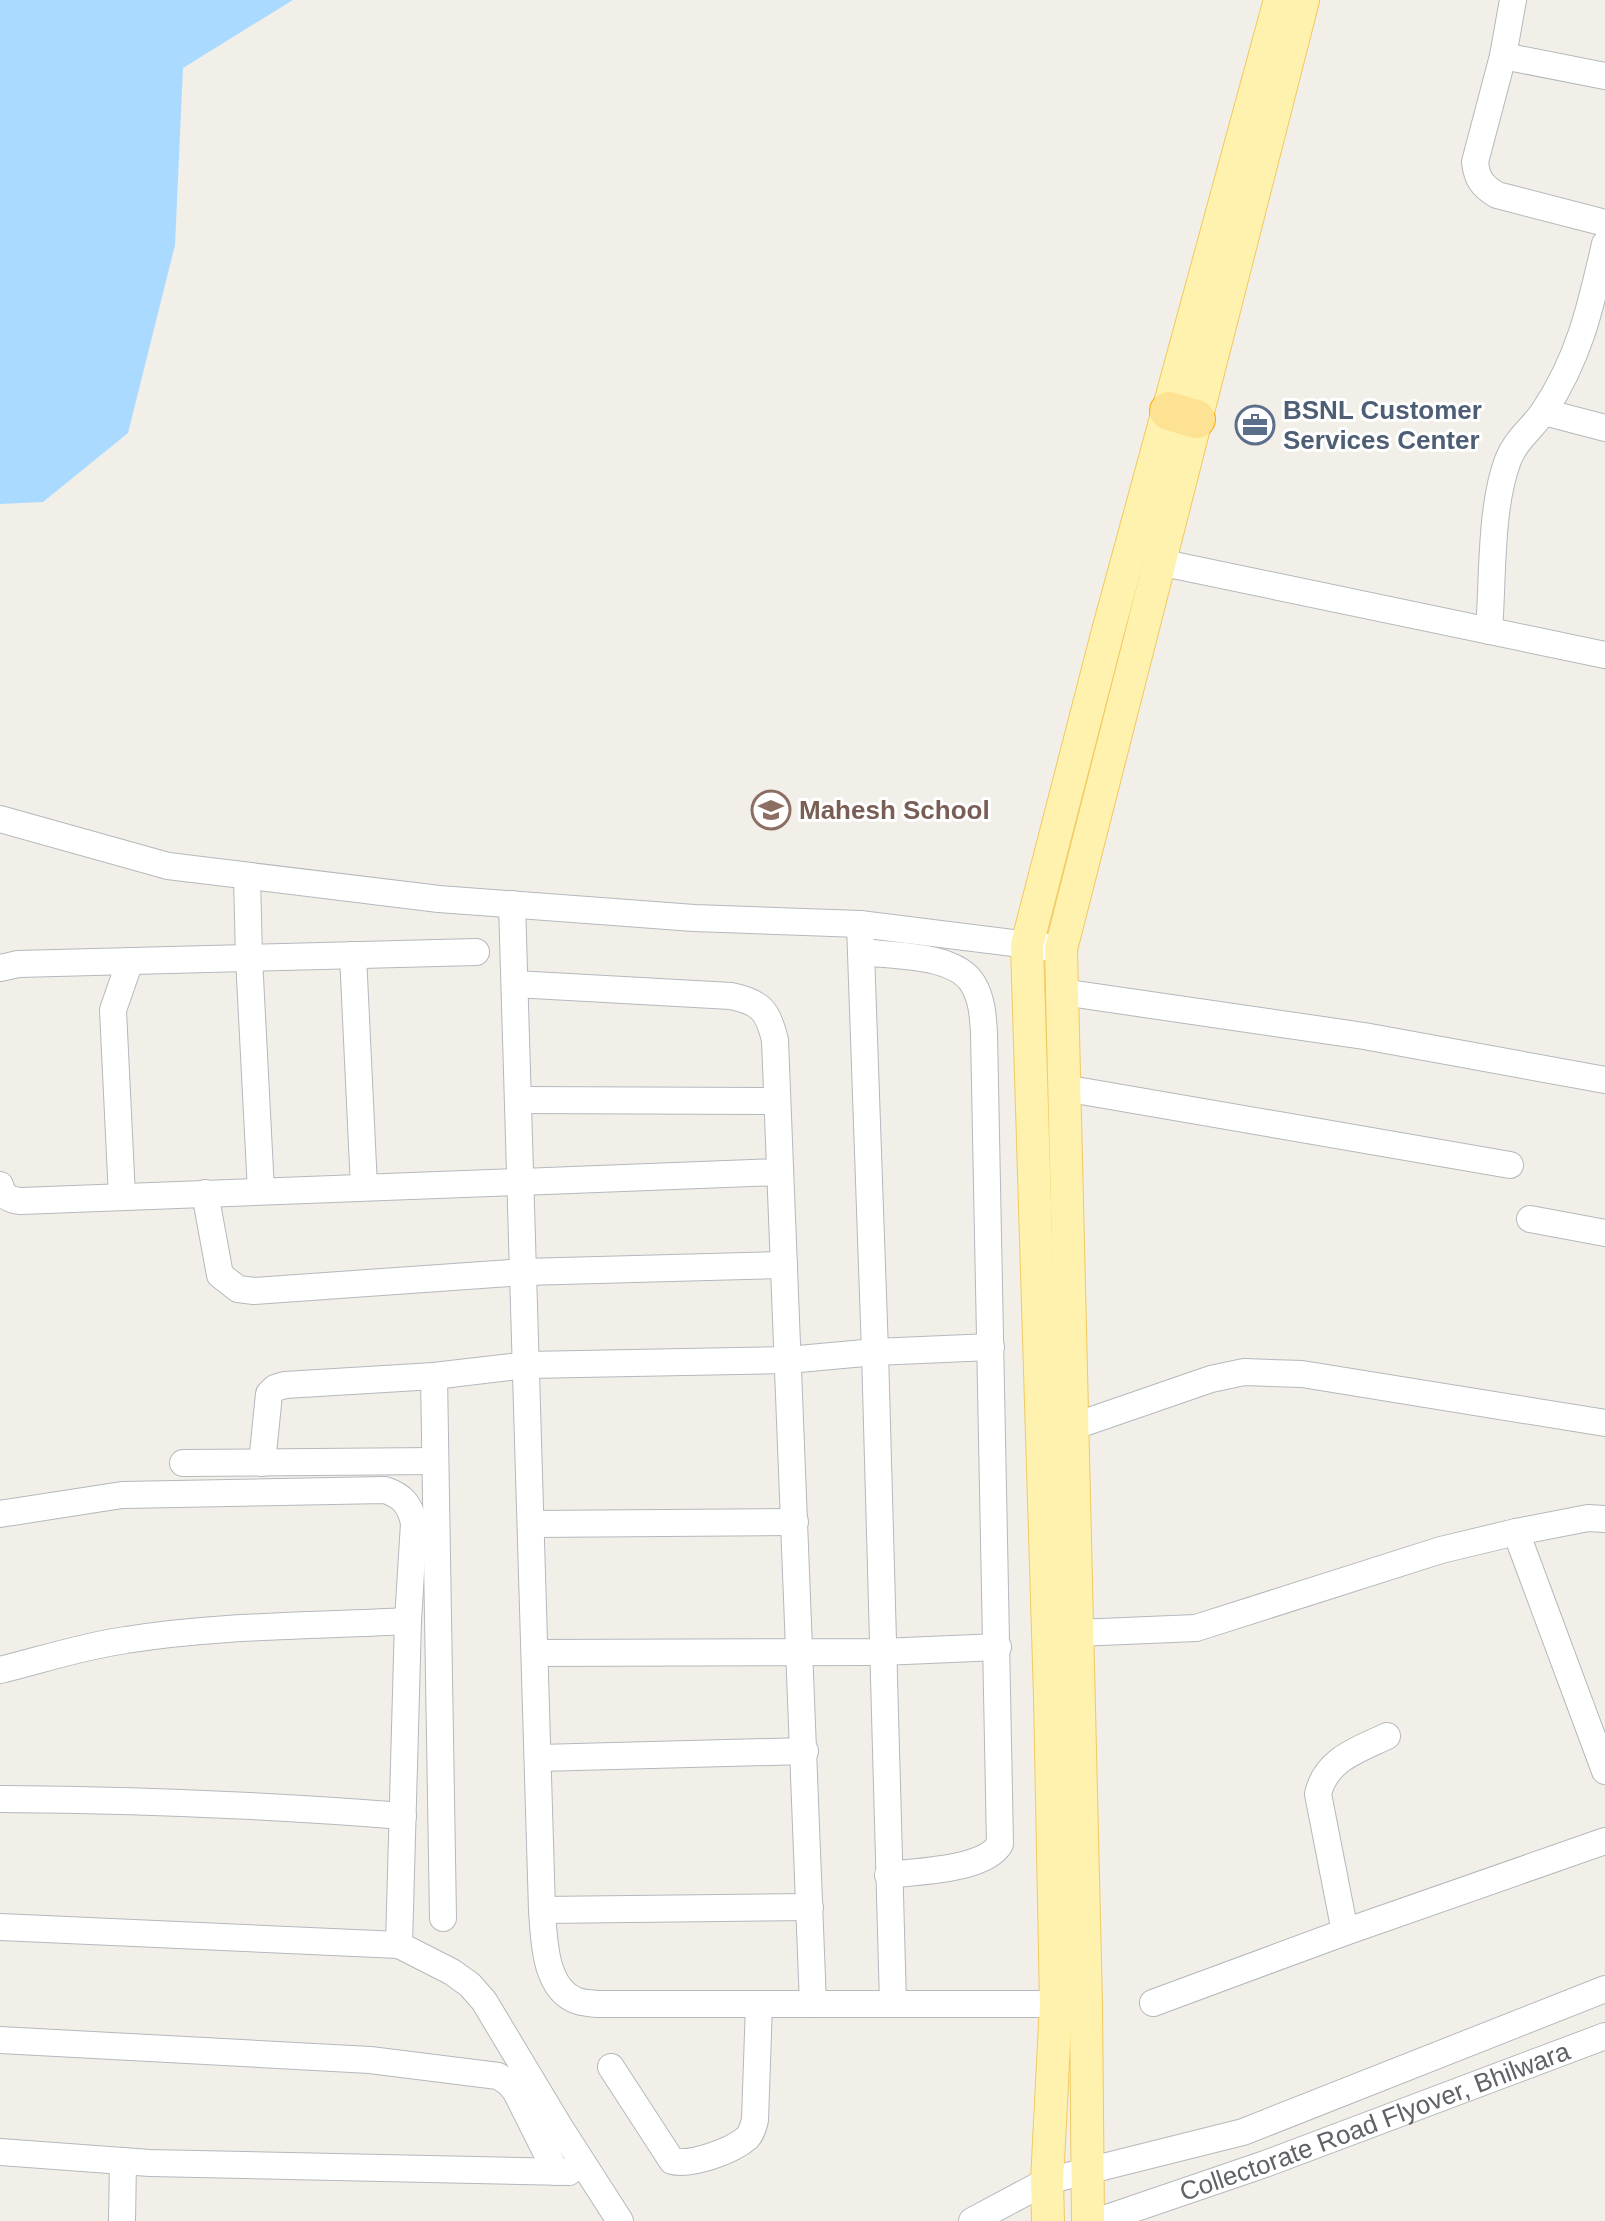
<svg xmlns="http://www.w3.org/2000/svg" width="1605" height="2221" viewBox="0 0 1605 2221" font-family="Helvetica,sans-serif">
  <rect width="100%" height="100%" fill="#f1efe8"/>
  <path fill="#aadaff" d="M 0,0 L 293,0 L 183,68 L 175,245 L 128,433 L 43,502 L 0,504 Z"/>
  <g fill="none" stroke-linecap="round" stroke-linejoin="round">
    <g stroke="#b5b8bc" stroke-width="28">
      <g id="minor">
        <path d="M 1513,0 L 1503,56 L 1475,162 C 1477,179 1482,186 1497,195 L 1605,223"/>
        <path d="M 1503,56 L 1605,76"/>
        <path d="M 1544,412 L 1605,428"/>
        <path d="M 1159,562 L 1605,655"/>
        <path d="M 1489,631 C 1493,579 1490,507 1508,460 C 1516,439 1533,428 1544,411 C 1580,357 1591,305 1605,244"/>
        <path d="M 0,819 L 168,866 L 439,899 L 694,918 L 860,924 L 1046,947"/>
        <path d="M 247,876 L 249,958 L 261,1191"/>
        <path d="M 512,904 L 542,1910 C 544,1938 544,1990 578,2001 C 583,2003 591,2003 597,2004 L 1075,2004"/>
        <path d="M 860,924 L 875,1352 L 893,2003"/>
        <path d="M 861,952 C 893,956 956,954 973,984 C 982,999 983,1016 984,1033 L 1000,1844 C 985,1870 918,1871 888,1875"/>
        <path d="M 353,955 L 364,1187"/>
        <path d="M 0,968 L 18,964 L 476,952"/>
        <path d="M 515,984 L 731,996 C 761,1002 768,1011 775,1040 L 813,2004"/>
        <path d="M 1062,992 L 1364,1036 L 1605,1080"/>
        <path d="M 1064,1088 L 1510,1165"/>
        <path d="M 518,1100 L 777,1101"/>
        <path d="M 0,1185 C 3,1197 10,1200 21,1201 L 780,1172"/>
        <path d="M 205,1193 L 220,1275 L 238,1289 L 254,1291 L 524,1272 L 784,1265"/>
        <path d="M 122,1197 L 113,1010 L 130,961"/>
        <path d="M 1530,1219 L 1605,1233"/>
        <path d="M 434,1376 L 443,1918"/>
        <path d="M 1072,1427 L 1211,1379 L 1244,1372 L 1302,1374 L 1605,1423"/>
        <path d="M 183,1463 L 435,1461"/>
        <path d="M 262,1463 L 269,1394 L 275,1388 L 285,1385 L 434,1376 L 527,1365 L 788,1360 L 875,1352 L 991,1347"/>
        <path d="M 0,1514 L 122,1495 L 385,1490 C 403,1496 410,1505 414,1523 L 408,1621 L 399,1945"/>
        <path d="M 532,1524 L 795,1522"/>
        <path d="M 1516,1532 L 1605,1771"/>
        <path d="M 1077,1633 L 1196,1628 L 1441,1550 L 1516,1532 L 1588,1518 L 1605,1519"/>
        <path d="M 535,1653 L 882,1652 L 998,1647"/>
        <path d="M 0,1670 C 41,1660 83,1646 126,1640 C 218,1625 314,1626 408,1621"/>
        <path d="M 539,1758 L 805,1751"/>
        <path d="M 0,1799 C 135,1800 269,1805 403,1816"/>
        <path d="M 542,1910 L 810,1907"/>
        <path d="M 0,1927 L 399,1945 L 452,1972 L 470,1985 L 484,2001 L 559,2126 L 620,2221"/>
        <path d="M 1345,1932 L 1318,1794 C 1326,1759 1358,1750 1387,1736"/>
        <path d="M 1153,2003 L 1345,1932 L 1605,1841"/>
        <path d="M 0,2040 L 370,2060 L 498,2076 L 509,2083 L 516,2092 L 556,2172"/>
        <path d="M 611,2067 L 672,2161 C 691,2166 732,2151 747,2138 C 752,2133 753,2127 755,2120 L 759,2004"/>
        <path d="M 0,2152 L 150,2163 L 569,2172"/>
        <path d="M 122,2221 L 123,2161"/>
        <path d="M 972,2221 L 1047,2181 L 1243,2132 L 1605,1989"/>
        <path id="s1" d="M 1098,2221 L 1265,2164 L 1605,2036"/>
      </g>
    </g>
    <g stroke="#f2c960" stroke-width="34">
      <g id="major">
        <path d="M 1048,2221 L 1047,2181 L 1056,2004 L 1050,1697 L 1027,945 L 1108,631 L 1280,0"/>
        <path d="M 1088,2221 L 1086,2004 L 1061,949 L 1303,0"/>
      </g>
    </g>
    <g stroke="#f9ab00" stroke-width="40">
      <path id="highway" d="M 1169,411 L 1196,419"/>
    </g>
    <use href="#minor" stroke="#fff" stroke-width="26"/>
    <use href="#major" stroke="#fff2af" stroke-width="32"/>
    <use href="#highway" stroke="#fde293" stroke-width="38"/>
  </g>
  <defs>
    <g id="office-ring" transform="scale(2)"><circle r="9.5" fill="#fff" stroke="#5c6f8a" stroke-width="1.5"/><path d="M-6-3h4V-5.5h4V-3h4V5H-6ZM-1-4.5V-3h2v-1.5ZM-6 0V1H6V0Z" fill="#5c6f8a"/></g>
    <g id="school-ring" transform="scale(2)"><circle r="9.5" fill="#fff" stroke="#8d6e63" stroke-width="1.5"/><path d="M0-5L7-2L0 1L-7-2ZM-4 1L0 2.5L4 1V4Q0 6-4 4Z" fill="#8d6e63"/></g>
  </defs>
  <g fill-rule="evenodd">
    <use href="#office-ring" x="1255" y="425"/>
    <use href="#school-ring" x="771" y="810"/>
  </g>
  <g text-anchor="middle" stroke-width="6" stroke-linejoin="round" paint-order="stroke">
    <g font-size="26" font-weight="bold" fill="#4e5e75" stroke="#fff" text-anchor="start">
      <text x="1283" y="419">BSNL Customer<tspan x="1283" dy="30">Services Center</tspan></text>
    </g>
    <g font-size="26" font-weight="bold" fill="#785e54" stroke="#fff" text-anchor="start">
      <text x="799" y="819">Mahesh School</text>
    </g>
    <g font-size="26" fill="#5f6368" stroke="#fff">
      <text dy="9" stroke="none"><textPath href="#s1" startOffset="294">Collectorate Road Flyover, Bhilwara</textPath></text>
    </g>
  </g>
</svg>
